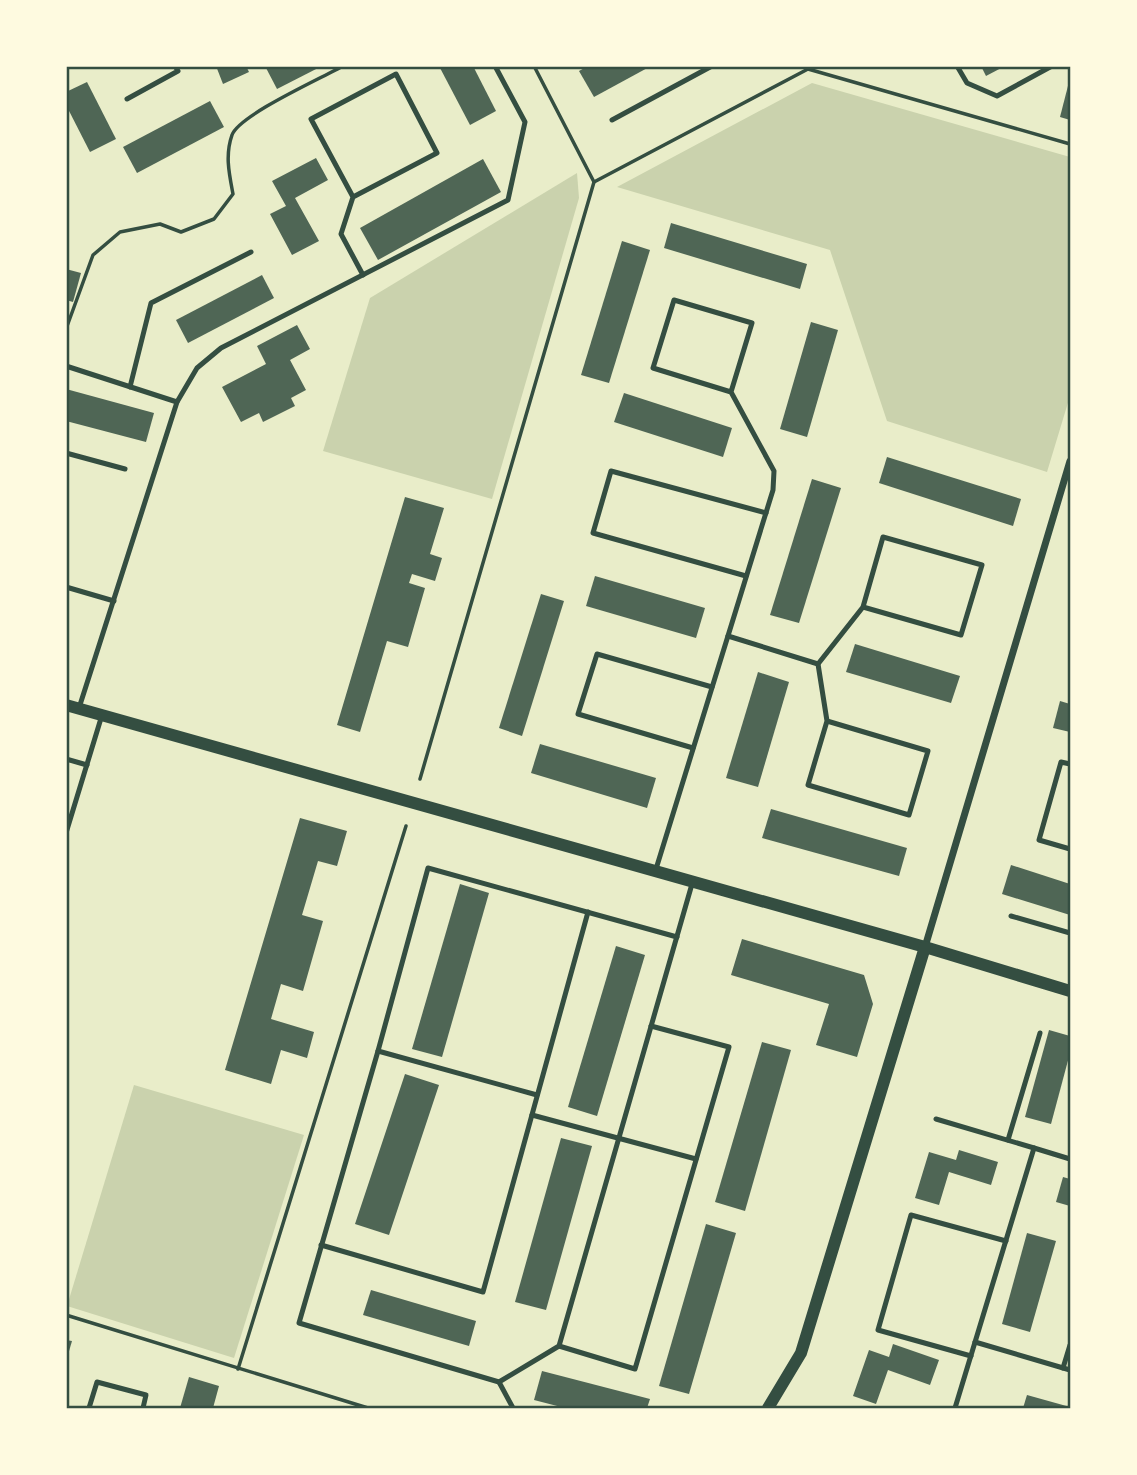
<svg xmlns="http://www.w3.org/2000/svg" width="1137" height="1475" viewBox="0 0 1137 1475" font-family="Commissioner,sans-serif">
  <rect width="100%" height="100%" fill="#e9edc9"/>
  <g fill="#cad2ad">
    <path d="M 812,83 L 1070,157 L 1070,396 L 1047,472 L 887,421 L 830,250 L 617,187 Z"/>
    <path d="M 577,173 L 579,198 L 492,499 L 323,451 L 370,298 Z"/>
    <path d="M 134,1085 L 304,1135 L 234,1358 L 67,1306 Z"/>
  </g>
  <g fill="#4f6655">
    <path d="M 216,66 L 246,66 L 249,72 L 223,84 Z"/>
    <path d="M 265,66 L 322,66 L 277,89 Z"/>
    <path d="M 439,66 L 473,66 L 496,111 L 470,125 Z"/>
    <path d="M 588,66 L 651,66 L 594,97 L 579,71 Z"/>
    <path d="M 981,66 L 1005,66 L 986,76 Z"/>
    <path d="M 1070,78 L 1070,120 L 1060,117 Z"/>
    <path d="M 87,82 L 116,139 L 90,152 L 66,105 L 66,92 Z"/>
    <path d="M 210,101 L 224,127 L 137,173 L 123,147 Z"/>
    <path d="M 316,158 L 328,180 L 295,198 L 319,241 L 292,255 L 270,214 L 286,206 L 272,181 Z"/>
    <path d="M 483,159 L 501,192 L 378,260 L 360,228 Z"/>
    <path d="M 671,223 L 807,264 L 800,289 L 664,248 Z"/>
    <path d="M 622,241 L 650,250 L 609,383 L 581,375 Z"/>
    <path d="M 66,269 L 81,273 L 73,302 L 66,300 Z"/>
    <path d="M 262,275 L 274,298 L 188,343 L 176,320 Z"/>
    <path d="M 811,322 L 838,330 L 807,437 L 780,429 Z"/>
    <path d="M 297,325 L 310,349 L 290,360 L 306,390 L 291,398 L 295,406 L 263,422 L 259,413 L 241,422 L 222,387 L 266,364 L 257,346 Z"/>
    <path d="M 66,389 L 154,413 L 146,442 L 66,421 Z"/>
    <path d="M 624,393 L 732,428 L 723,457 L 614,422 Z"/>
    <path d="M 887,457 L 1021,499 L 1013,526 L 879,483 Z"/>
    <path d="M 812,479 L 841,488 L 799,623 L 770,615 Z"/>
    <path d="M 405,497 L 444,508 L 430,554 L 442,558 L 435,581 L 412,574 L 409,583 L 425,588 L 408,647 L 387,641 L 360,732 L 337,725 Z"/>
    <path d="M 595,576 L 705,608 L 696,638 L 586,606 Z"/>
    <path d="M 541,594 L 564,601 L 522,736 L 499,728 Z"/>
    <path d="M 855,644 L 960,676 L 951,703 L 846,672 Z"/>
    <path d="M 758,672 L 789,682 L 758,787 L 726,778 Z"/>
    <path d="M 1060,701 L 1070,704 L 1070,732 L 1053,728 Z"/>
    <path d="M 540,744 L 656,778 L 647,808 L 531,773 Z"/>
    <path d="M 771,809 L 907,848 L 899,876 L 762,838 Z"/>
    <path d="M 300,818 L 347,831 L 337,866 L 318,861 L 302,915 L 323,921 L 303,991 L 281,984 L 271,1019 L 314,1032 L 307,1058 L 281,1050 L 271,1084 L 225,1070 Z"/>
    <path d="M 1011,865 L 1070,884 L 1070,915 L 1002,894 Z"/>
    <path d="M 460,884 L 489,893 L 442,1057 L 412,1049 Z"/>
    <path d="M 742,939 L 864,975 L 873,1004 L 857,1057 L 816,1045 L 829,1004 L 731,975 Z"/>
    <path d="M 616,946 L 645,955 L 597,1116 L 568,1107 Z"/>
    <path d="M 1049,1030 L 1070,1036 L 1070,1053 L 1051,1124 L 1025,1117 Z"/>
    <path d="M 762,1042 L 791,1050 L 745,1211 L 715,1202 Z"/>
    <path d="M 405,1074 L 439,1085 L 389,1235 L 355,1224 Z"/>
    <path d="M 561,1138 L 592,1146 L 546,1310 L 515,1302 Z"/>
    <path d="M 959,1150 L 998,1162 L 991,1185 L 949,1172 L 939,1205 L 915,1198 L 929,1152 L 956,1160 Z"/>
    <path d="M 1063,1177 L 1070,1179 L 1070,1206 L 1056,1202 Z"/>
    <path d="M 706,1224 L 736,1233 L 689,1394 L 659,1386 Z"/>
    <path d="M 1027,1233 L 1056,1241 L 1030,1332 L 1002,1324 Z"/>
    <path d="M 371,1290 L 476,1321 L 469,1346 L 363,1315 Z"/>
    <path d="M 66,1340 L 72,1341 L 67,1358 L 66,1357 Z"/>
    <path d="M 893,1344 L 939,1360 L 930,1385 L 888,1370 L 876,1404 L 853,1396 L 869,1350 L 889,1357 Z"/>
    <path d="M 542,1371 L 650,1399 L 647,1408 L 565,1408 L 534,1400 Z"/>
    <path d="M 189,1377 L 219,1386 L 213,1408 L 180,1408 Z"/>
    <path d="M 1027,1395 L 1070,1407 L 1070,1408 L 1023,1408 Z"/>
  </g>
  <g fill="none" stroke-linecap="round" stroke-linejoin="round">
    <g stroke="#344e41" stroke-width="3.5">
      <path d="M 594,182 L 808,69 L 1070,144"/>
      <path d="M 66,329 L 93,255 L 120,232 L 160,224 L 181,232 L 214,219 L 233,194 C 229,173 225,155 232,135 C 239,115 322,78 343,66"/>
      <path d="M 420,779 L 594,182 L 534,66"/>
      <path d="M 66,1315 L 368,1408"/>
      <path d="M 238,1369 L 406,826"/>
    </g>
    <g stroke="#344e41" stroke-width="5">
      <path d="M 957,66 L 967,83 L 997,96 L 1052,66"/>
      <path d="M 127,99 L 178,71 L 175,66"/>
      <path d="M 612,120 L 712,66"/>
      <path d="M 353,197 L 311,119 L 396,74 L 437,153 L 353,197 L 341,234 L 363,275"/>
      <path d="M 66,366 L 177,402"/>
      <path d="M 130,387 L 151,303 L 251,252"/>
      <path d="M 66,453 L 125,469"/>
      <path d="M 746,576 L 593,533 L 611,471 L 766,513"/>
      <path d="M 66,587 L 114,601"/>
      <path d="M 728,636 L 818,664"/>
      <path d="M 79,708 L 177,402 L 197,368 L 221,348 L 508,200 L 525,122 L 495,66"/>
      <path d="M 827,721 L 928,751 L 909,815 L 808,785 L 827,721 L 818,664 L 863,607 L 883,537 L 982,565 L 961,635 L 863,607"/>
      <path d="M 693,748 L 578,714 L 597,654 L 712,687"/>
      <path d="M 66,759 L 87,765"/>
      <path d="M 1070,764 L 1061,762 L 1039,840 L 1070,849"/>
      <path d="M 66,833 L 102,715"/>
      <path d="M 656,869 L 773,490 L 774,471 L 731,392 L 653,368 L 674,300 L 752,323 L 731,392"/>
      <path d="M 1011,916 L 1070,933"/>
      <path d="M 378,1051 L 537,1095"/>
      <path d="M 532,1115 L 696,1159"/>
      <path d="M 66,1118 L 66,1122"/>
      <path d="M 936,1119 L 1034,1148"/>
      <path d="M 1008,1140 L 1040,1033"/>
      <path d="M 321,1245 L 483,1292 L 588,912"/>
      <path d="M 975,1342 L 1070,1370"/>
      <path d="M 559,1346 L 635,1369 L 729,1047 L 651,1026"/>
      <path d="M 971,1356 L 878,1330 L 911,1215 L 1006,1241"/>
      <path d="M 1063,1368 L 1070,1345"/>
      <path d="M 499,1382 L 299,1323 L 378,1051 L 428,868 L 677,937"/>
      <path d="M 89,1408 L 97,1382 L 146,1395 L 143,1408"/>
      <path d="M 513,1408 L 499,1382 L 559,1346 L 692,884"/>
      <path d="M 955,1408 L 1034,1148 L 1070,1159"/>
    </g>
    <path stroke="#344e41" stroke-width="7" d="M 925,947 L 1070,461"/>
    <g stroke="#344e41" stroke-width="12">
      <path d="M 66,705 L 925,947 L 1070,991"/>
      <path d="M 768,1408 L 801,1353 L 925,947"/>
    </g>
  </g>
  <rect width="1137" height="1475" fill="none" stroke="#fefae0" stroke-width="136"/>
  <rect x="68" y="68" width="1001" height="1339" fill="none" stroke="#344e41" stroke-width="2.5"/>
</svg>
